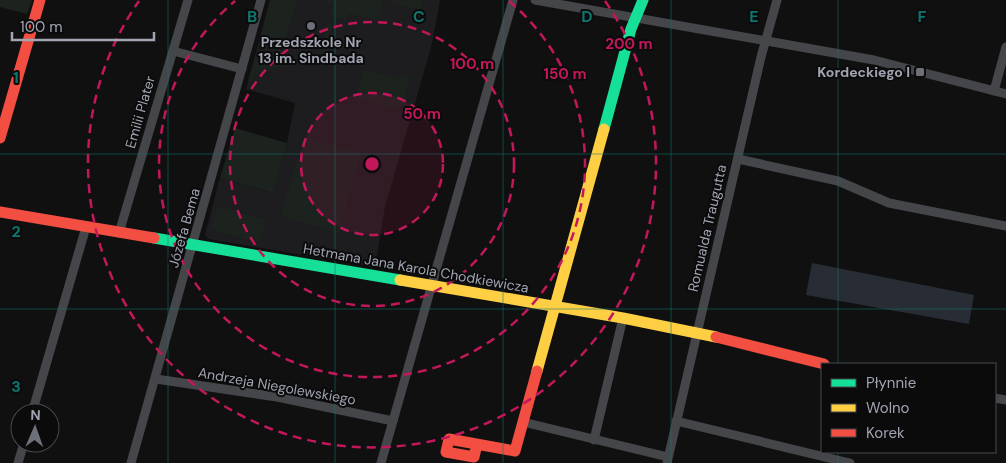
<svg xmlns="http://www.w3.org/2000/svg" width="1006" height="463" viewBox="0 0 1006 463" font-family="'DM Sans',sans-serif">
  <rect width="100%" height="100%" fill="#101011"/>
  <path fill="#1d1d1f" d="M 270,0 L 440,0 L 432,44 L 385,207 L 375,267 L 208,239 L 205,235 L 220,178 L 272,193 L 287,143 L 295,103 L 246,89 Z"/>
  <g fill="#1c221e">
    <path d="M 0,0 L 32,0 L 27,14 L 0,7 Z"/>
    <path d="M 270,0 L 297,0 L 287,35 L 258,46 Z"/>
    <path d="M 320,0 L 383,0 L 377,21 L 348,13 L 345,21 L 339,17 L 338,19 L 330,15 L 333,4 Z"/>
    <path d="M 391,0 L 422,0 L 420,10 L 391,2 Z"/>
    <path d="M 328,22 L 333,23 L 329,36 L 331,41 L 324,67 L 316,65 Z"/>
    <path d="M 278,54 L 285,57 L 285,68 L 281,66 L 256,73 L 253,81 L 248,81 L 255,56 L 260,56 L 258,63 L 277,60 Z"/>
    <path d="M 364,70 L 397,79 L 398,75 L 410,78 L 400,110 L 356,98 Z"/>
    <path d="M 235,128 L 287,143 L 273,193 L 220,178 Z"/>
    <path d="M 304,137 L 361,153 L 338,233 L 281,216 Z"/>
    <path d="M 218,206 L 266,220 L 259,243 L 211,229 Z"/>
  </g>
  <path fill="#282d35" d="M 812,263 L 974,295 L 969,324 L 806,295 Z"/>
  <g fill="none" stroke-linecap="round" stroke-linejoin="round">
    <g stroke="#454649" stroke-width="9">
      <path d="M 535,0 L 874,60 L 1006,94"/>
      <path d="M 173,51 L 242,69"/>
      <path d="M 994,91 L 1006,47"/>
      <path d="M 738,159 L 838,181 L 889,203 L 1006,226"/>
      <path d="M 119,233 L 188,0"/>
      <path d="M 156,379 L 277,397 L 393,421"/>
      <path d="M 995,398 L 1006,400"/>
      <path d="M 32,413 L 86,227"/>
      <path d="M 676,421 L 850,463"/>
      <path d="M 523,422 L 668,457"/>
      <path d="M 594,440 L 623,318"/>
      <path d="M 18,463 L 24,443"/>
      <path d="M 131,463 L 261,0"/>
      <path d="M 381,463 L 513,0"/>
      <path d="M 667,463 L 761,57 L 777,0"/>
    </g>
    <g stroke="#16e098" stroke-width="11">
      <path d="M 604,129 L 631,29 L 643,0"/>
      <path d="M 154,238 L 400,280"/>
    </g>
    <g stroke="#ffcf43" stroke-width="11">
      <path d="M 400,280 L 623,318 L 716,337"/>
      <path d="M 537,371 L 604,129"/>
    </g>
    <g stroke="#f24e42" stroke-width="11">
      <path d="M 0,138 L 40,0"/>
      <path d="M 0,212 L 154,238"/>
      <path d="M 716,337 L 824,364"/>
      <path d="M 477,444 L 474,457 L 446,452 L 449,439 L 515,451 L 537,371"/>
    </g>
  </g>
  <path fill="none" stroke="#0f766e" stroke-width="1" stroke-opacity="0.55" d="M 168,0 L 168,463M 335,0 L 335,463M 503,0 L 503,463M 671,0 L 671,463M 838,0 L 838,364M 0,154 L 1006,154M 0,309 L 1006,309M 838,452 L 838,463"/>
  <circle cx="372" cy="164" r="71" fill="#c2185b" fill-opacity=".12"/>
  <g fill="none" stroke="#c2185b" stroke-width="2.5" stroke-dasharray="9 6">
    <circle cx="372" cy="164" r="71"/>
    <circle cx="372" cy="164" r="142"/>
    <path d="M509 1A213 213 0 1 1 235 1"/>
    <path d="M605 1A284 284 0 1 1 139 1"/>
  </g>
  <g fill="#6e7079" stroke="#0b0b0c" stroke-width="2">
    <circle cx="311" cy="26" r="5"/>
    <rect x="915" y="67" width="10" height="10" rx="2.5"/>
  </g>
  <g text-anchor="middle" stroke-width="4" stroke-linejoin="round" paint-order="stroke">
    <g font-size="14" font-weight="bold" fill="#a1a4b1" stroke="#0b0b0c">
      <text x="311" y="47">Przedszkole Nr<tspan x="311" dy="16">13 im. Sindbada</tspan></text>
      <text x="910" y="77" text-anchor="end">Kordeckiego I</text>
    </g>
    <g font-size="14" fill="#a1a4b1" stroke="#0b0b0c">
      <text transform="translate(140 112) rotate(-74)" y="5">Emilii Plater</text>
      <text transform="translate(184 228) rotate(-74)" y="5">Józefa Bema</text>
      <text transform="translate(707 228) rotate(-77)" y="5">Romualda Traugutta</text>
      <text transform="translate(416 268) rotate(10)" y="5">Hetmana Jana Karola Chodkiewicza</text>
      <text transform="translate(277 386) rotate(10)" y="5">Andrzeja Niegolewskiego</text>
    </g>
  </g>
  <g font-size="16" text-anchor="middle" font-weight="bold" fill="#0f766e" stroke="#0b0b0c" stroke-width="4" stroke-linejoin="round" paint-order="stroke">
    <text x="252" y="22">B</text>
    <text x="419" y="22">C</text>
    <text x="587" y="22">D</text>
    <text x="754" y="22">E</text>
    <text x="922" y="22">F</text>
    <text x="16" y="83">1</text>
    <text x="16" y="237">2</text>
    <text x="16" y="392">3</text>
  </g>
  <circle cx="372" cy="164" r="8" fill="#c2185b" stroke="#0b0b0c" stroke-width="2.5"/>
  <g font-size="15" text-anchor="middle" font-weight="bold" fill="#c2185b" stroke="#0b0b0c" stroke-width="4" stroke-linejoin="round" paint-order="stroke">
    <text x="629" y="49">200 m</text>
    <text x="472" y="69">100 m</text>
    <text x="565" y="79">150 m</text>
    <text x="422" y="119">50 m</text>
  </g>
  <rect x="821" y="363" width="175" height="90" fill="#0b0b0c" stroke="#47484e"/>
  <rect x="831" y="379" width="25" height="8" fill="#16e098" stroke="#47484e"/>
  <text x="866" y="388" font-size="15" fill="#a1a4b1">Płynnie</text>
  <rect x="831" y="404" width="25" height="8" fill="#ffcf43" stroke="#47484e"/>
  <text x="866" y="413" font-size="15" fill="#a1a4b1">Wolno</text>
  <rect x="831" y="429" width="25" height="8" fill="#f24e42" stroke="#47484e"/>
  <text x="866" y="438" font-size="15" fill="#a1a4b1">Korek</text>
  <g transform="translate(35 428) rotate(2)"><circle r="24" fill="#0b0b0c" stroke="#47484e"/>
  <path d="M0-4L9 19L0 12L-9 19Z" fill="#6e7079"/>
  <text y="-8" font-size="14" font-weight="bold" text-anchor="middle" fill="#a1a4b1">N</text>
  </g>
  <path d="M12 32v8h142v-8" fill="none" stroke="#a1a4b1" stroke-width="2.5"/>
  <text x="20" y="32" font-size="15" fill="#a1a4b1" stroke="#0b0b0c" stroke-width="4" paint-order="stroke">100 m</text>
</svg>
